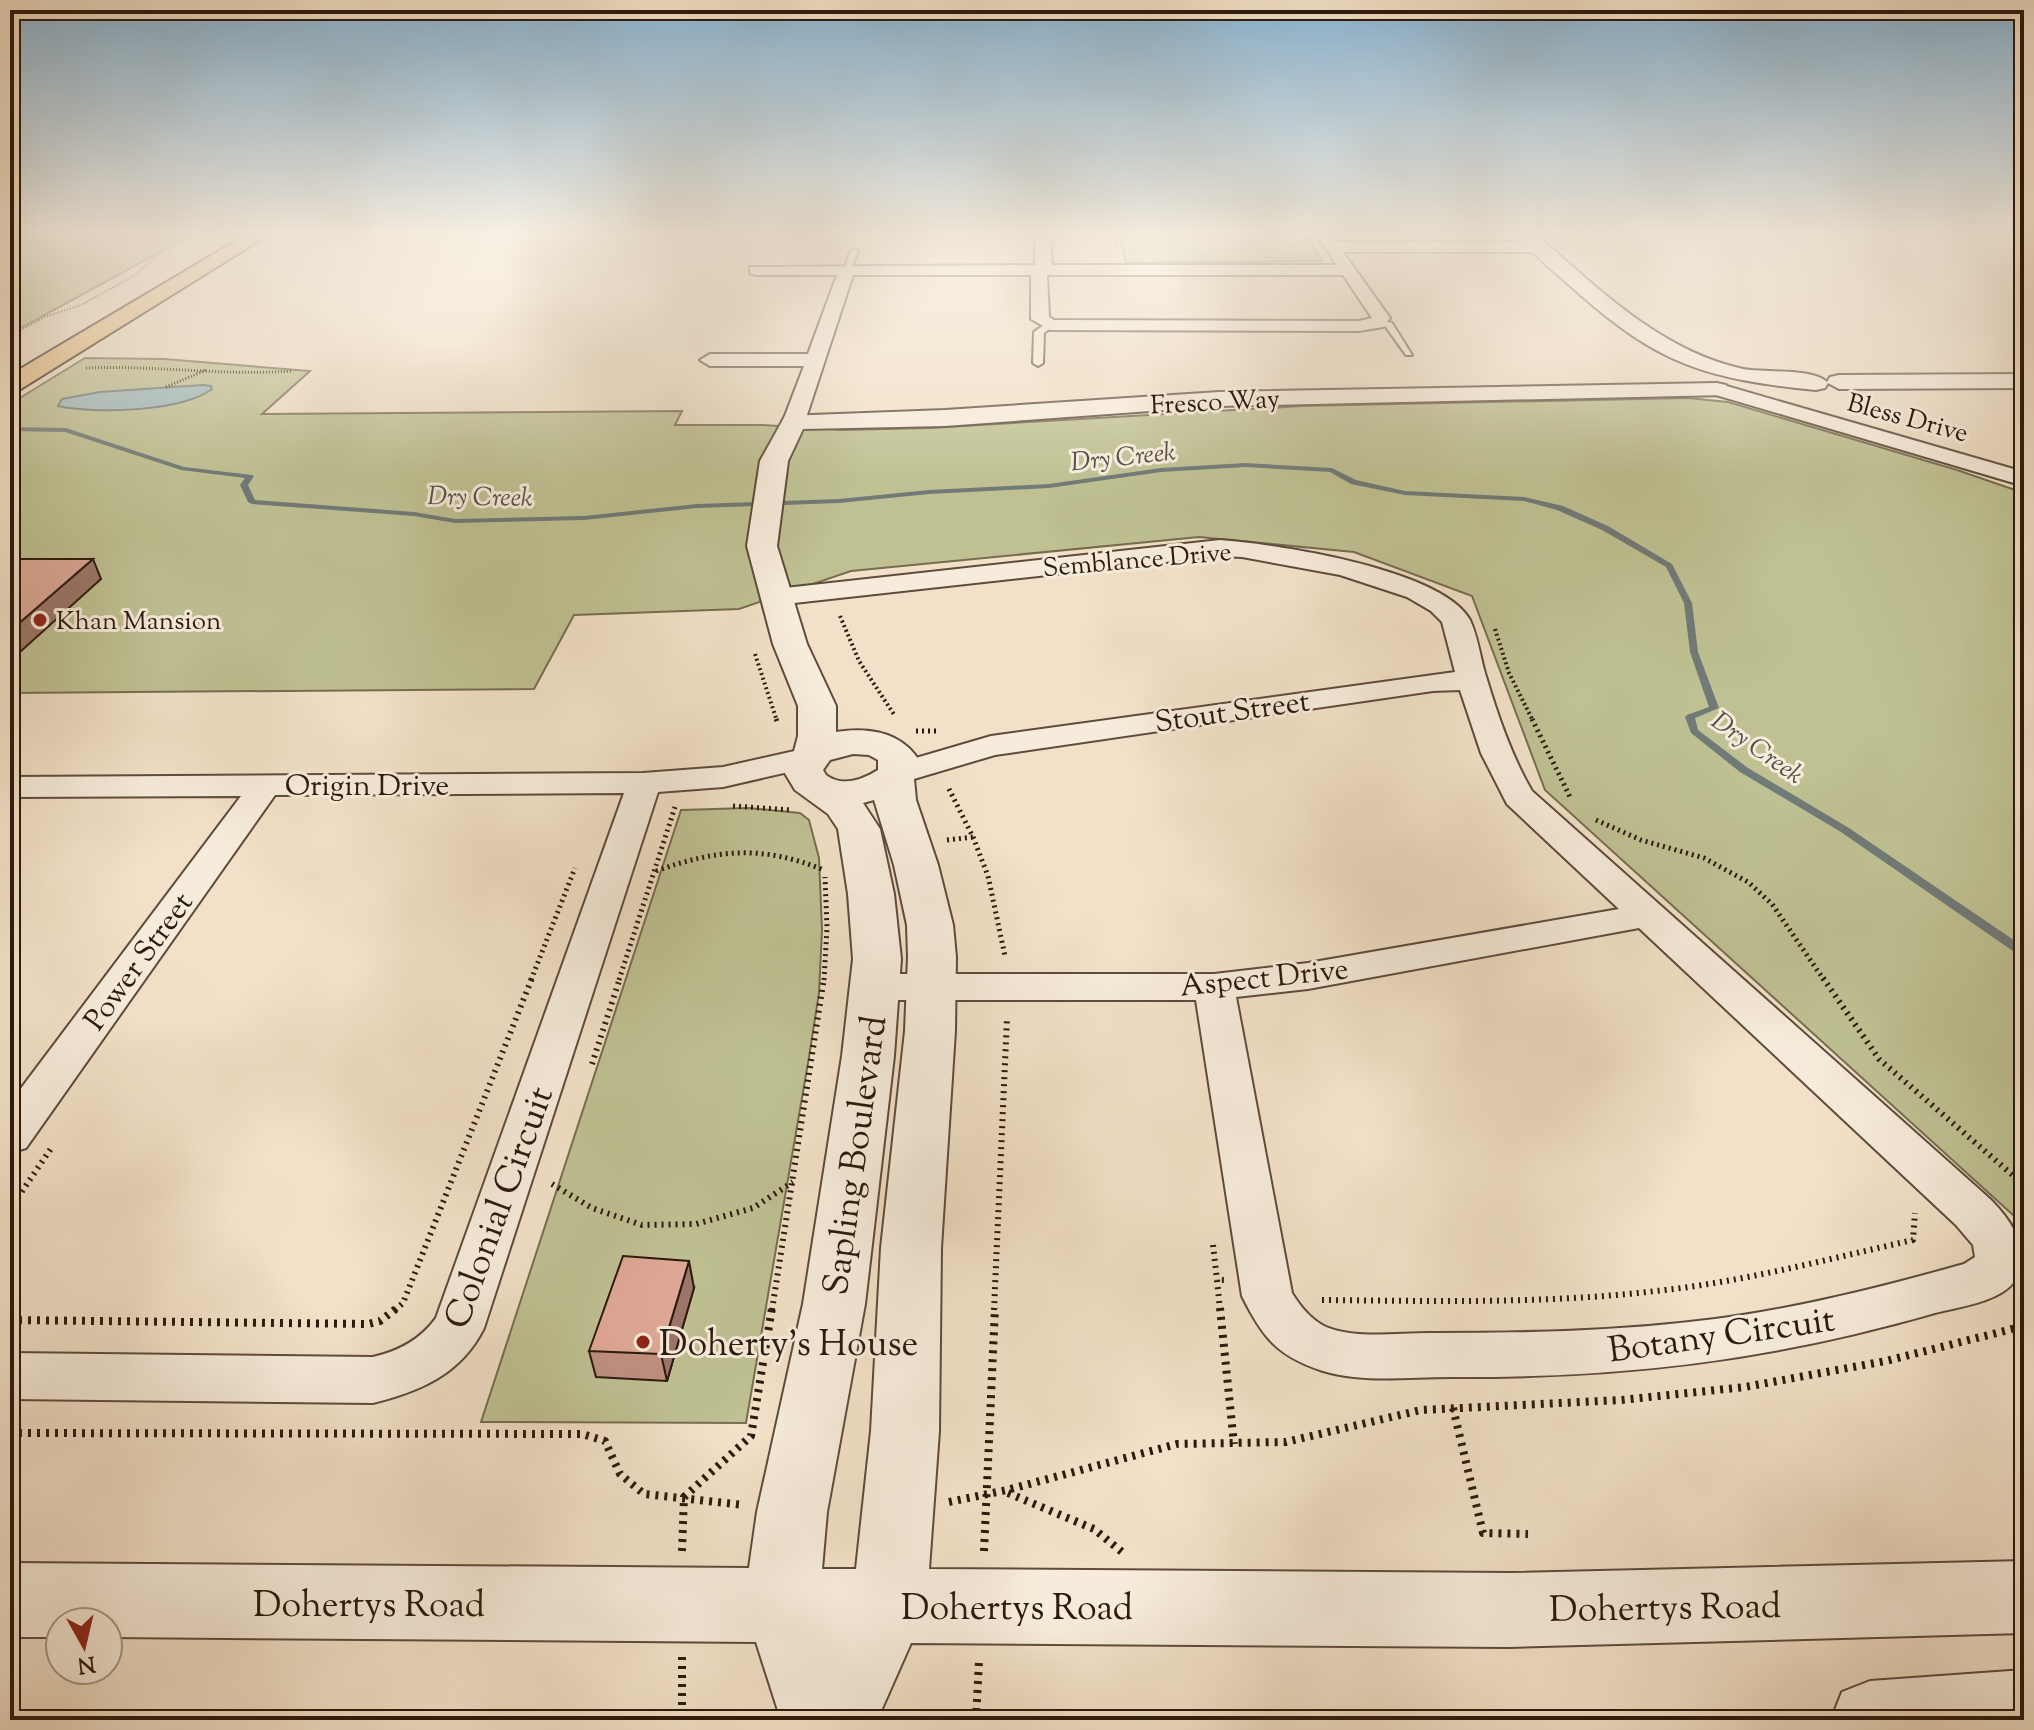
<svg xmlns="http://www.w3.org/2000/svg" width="2034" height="1730" viewBox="0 0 2034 1730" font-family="'Sorts Mill Goudy',serif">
  <rect width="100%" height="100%" fill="#f2e1c8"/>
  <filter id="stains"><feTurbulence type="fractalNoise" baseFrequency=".0025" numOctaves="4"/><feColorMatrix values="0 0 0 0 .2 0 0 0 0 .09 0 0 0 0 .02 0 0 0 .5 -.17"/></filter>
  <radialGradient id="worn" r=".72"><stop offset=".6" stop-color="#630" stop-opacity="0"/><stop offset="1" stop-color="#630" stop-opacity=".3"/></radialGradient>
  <g fill="#bfc193" stroke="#766d50" stroke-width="2">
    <path d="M 10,235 L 191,235 L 10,334 Z"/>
    <path d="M 1119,235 L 1306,235 L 1322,261 L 1126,263 Z"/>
    <path d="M 85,358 L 164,359 L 310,371 L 262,414 L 682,411 L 675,425 L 763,425 L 842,430 L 929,428 L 1302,406 L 1688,398 L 1728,402 L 1957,470 L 2024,493 L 2024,1225 L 1545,790 L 1472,596 L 1354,552 L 1199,537 L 851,571 L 739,609 L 574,615 L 534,689 L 10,693 L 10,404 Z"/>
    <path d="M 748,808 L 800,813 L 809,820 L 819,858 L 822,930 L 819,993 L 809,1057 L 746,1423 L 481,1422 L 681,810 Z"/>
  </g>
  <path fill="#9ebbbe" stroke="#707a77" stroke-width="2" d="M 203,385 L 211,386 L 212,389 C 181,412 95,414 58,406 L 62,399 L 100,392 Z"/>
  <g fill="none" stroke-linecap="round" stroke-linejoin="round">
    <path fill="#707a77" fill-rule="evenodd" d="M 10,427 L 66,428 L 184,467 L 252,475 L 254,476 L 248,485 L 255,500 L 414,512 L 455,519 L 584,516 L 697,504 L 839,499 L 929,490 L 1049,484 L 1161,468 L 1245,463 L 1332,468 L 1356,480 L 1405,491 L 1524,497 L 1563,506 L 1608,526 L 1672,564 L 1692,603 L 1698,652 L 1719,708 L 1695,718 L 1698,730 L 1748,768 L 1849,828 L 2024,947 L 2024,957 L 2020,956 L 1841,832 L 1740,772 L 1691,733 L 1685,717 L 1687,715 L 1709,707 L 1690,652 L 1684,603 L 1666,567 L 1602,530 L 1557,510 L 1524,501 L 1405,495 L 1351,484 L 1330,472 L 1245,467 L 1161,472 L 1049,488 L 929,494 L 839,503 L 697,508 L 584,520 L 455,523 L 414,516 L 252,504 L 248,502 L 240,485 L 245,478 L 181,470 L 65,432 L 10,431 Z"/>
    <g stroke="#5e4b3c" stroke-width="4">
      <g id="service">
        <path d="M 854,249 L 858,251 L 851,270 L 844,272 L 850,251 Z"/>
        <path d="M 1377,319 L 1392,323 L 1412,355 L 1406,355 L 1386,327 L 1377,323 Z"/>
        <path d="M 1047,323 L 1054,325 L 1044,333 L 1043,363 L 1038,366 L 1033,363 L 1034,332 Z"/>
      </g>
    </g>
    <g stroke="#5e4b3c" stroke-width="4">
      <g id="minor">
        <path d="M 1035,235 L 1050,235 L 1052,265 L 1337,265 L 1317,235 L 1332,235 L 1337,242 L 1539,242 L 1547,247 L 1539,252 L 1343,252 L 1390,318 L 1383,327 L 1359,331 L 1050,330 L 1031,319 L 1031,275 L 853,275 L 805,421 L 794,427 L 783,421 L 804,366 L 710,366 L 700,360 L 710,354 L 808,354 L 837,275 L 756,275 L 750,273 L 750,267 L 1035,265 ZM 1047,275 L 1343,275 L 1372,318 L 1359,321 L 1054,320 L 1049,317 Z"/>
        <path d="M 1723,385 L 2024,472 L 2024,486 L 1716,395 L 1713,391 Z"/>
        <path d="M 1220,540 C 1276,544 1442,569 1470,620 C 1478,637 1480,656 1485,673 C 1497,713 1511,755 1532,791 L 1990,1199 C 2012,1221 2034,1253 2013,1283 C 1998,1302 1958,1307 1935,1313 C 1768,1361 1622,1378 1450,1377 C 1408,1377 1363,1383 1323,1371 C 1277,1356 1263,1338 1242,1296 L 1196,1000 L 876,1000 L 862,996 L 856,987 L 862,978 L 876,974 L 1214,974 L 1308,963 L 1619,909 L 1507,804 L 1481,753 L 1460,690 L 1433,691 L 995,755 L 897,784 L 885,781 L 881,774 L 885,767 L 991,736 L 1455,672 L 1442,622 L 1431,611 L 1407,597 L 1340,575 L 1242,557 L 1220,556 L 776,605 L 766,603 L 762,597 L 766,591 L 776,589 ZM 1639,928 L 1956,1225 L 1973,1245 L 1975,1257 L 1964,1264 C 1882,1287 1799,1308 1715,1319 C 1622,1331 1529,1333 1435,1333 C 1402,1332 1358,1340 1326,1327 C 1311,1320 1300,1306 1292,1293 L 1236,997 L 1308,989 Z"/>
        <path d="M 808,748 L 819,751 L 824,758 L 819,765 L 723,787 L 658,792 L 484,1328 C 461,1374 421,1391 373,1403 L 10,1399 L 10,1353 L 373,1357 C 399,1351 420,1340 436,1318 L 624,793 L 275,795 L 26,1148 L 10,1153 L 10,1103 L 241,796 L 10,797 L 10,777 L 643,773 L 723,767 Z"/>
      </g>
    </g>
    <g stroke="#5e4b3c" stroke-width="4">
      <g id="tertiary">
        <path d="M 1517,235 L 1537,235 C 1598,289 1661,351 1743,369 C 1763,373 1813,368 1827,382 L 1830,377 L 1839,375 L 2024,374 L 2024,388 L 1839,389 L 1828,383 L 1825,388 L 1816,390 C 1706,379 1659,365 1575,290 C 1556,273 1533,255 1517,235 Z"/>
        <path d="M 1717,383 L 1726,385 L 1729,390 L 1726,395 L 1219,406 L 945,426 L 803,429 L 788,461 L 777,546 L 807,644 L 836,706 L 836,732 C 869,727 902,732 920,762 L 914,779 L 916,800 L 938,865 L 953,925 L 956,957 L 955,1031 L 941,1248 L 939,1431 L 929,1569 L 1510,1573 L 2024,1561 L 2024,1633 L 1510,1647 L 911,1643 L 877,1720 L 781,1720 L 756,1642 L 108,1637 L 108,1622 L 60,1622 L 60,1637 L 10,1637 L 10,1563 L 749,1568 L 757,1512 L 803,1304 L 842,1056 L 853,959 L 848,894 L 838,829 L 828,814 L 795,790 L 783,770 L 794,751 L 798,736 L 798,706 L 773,644 L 747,546 L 760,461 L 785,416 L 945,410 L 1219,392 ZM 853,754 L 869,755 L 878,760 L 878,770 C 862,780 842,787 826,775 L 823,770 L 830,760 ZM 874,800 L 894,865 L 907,925 L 908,957 L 905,1031 L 881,1248 L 871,1431 L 856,1569 L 822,1569 L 827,1512 L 865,1304 L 894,1056 L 901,959 L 894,894 L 880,829 L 863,803 Z"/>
        <path d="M 2024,1670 L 2024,1720 L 1831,1720 L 1842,1692 L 1870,1681 Z"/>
      </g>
    </g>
    <g stroke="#2c190d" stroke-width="4">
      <path id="primary" d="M 246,235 L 268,235 L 19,390 L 10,392 L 10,375 Z"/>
    </g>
    <g stroke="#2c190d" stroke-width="2" stroke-dasharray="1 2" stroke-linecap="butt">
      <path d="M 1114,235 L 1117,248"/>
      <path d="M 10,336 L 45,317 L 81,305 L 134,276 L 155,257 L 195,235"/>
    </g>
    <g stroke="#2c190d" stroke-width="3" stroke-dasharray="1 2" stroke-linecap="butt">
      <path d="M 86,368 C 154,365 223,376 291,371"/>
      <path d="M 166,387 L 206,370"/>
    </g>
    <g stroke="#2c190d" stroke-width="4" stroke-dasharray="2 3" stroke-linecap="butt">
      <path d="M 840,616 L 859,661 L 895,716"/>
      <path d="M 1495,629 L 1509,673 L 1533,721"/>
      <path d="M 755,654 L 777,721"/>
    </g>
    <g stroke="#2c190d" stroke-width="5" stroke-dasharray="2 4" stroke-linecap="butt">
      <path d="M 776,719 L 778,724"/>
      <path d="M 1532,719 L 1571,799"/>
      <path d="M 916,731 L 938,731"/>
      <path d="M 733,806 L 791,810"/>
      <path d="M 1596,820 L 1641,840 L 1704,858 L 1748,882 L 1772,904 L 1824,980"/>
      <path d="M 973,837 L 988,876 L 1005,956"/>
      <path d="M 947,840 L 973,837 L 948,787"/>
      <path d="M 656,871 C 718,849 762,845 824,870"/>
      <path d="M 531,980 L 575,868"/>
      <path d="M 619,980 L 675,807"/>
      <path d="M 824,980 L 827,928 L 825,877"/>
    </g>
    <g stroke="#2c190d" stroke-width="6" stroke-dasharray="2 5" stroke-linecap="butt">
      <path d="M 1823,978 L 1879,1059 L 2024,1185"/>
      <path d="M 592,1064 L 620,978"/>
      <path d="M 552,1184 L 592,1208 L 642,1225 L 696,1224 L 753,1208 L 793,1182"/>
      <path d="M 10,1209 L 52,1147"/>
      <path d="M 1213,1245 L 1217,1280"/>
      <path d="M 1322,1300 C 1434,1301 1545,1304 1656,1291 C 1743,1282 1828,1259 1913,1240 L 1915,1213"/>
      <path d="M 395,1310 L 403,1303 L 532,978"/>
      <path d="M 772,1310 L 824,978"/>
      <path d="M 994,1310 L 1007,1018"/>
      <path d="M 1220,1310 L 1217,1280 L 1225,1280"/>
    </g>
    <g stroke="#2c190d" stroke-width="8" stroke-dasharray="3 6" stroke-linecap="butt">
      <path d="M 1220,1308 L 1234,1444"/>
      <path d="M 10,1320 L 368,1324 L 380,1321 L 397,1308"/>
      <path d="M 1453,1408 L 1483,1533 L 1528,1534"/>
      <path d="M 10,1433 L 582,1434 L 605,1441 L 620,1474 L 644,1494 L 744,1505"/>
      <path d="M 1008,1493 L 1094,1529 L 1122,1552"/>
      <path d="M 949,1502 L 1007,1490 L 1177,1444 L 1286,1442 L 1421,1410 L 1621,1400 L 1745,1387 L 1886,1361 L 2024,1326"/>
      <path d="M 682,1551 L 684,1497 L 751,1436 L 772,1308"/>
      <path d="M 984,1551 L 995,1308"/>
      <path d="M 682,1657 L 682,1720"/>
      <path d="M 976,1720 L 979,1661"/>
    </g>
    <use href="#service" fill="#f7ecdb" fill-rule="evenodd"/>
    <use href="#minor" fill="#f7ecdb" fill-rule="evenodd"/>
    <use href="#tertiary" fill="#f7ecdb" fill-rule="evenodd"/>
    <use href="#primary" fill="#e9c084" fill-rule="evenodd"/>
  </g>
  <path fill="#c09082" stroke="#2c190d" stroke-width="2" d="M 694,1288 L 667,1381 L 596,1377 L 589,1351 Z"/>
  <g fill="#9c766a" stroke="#2c190d" stroke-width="2">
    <path d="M 93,559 L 101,579 L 10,661 L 10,631 Z"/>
    <path d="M 689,1261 L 694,1288 L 667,1381 L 661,1354 Z"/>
  </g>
  <g fill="#dfa897" stroke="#2c190d" stroke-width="2">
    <path d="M 10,559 L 93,559 L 10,631 Z"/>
    <path d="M 623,1256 L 689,1261 L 661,1354 L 589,1351 Z"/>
  </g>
  <linearGradient id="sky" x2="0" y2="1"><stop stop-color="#8ab7d7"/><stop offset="0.49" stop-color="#f9f2e6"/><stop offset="1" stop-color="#f9f2e6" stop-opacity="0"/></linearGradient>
  <rect width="2034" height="477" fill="url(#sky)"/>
  <g fill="#8f2418" stroke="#f7ecdb" stroke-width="3">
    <circle cx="40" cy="620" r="8"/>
    <circle cx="643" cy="1342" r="8"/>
  </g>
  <g text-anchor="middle" stroke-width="6" stroke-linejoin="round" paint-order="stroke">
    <g font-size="26" fill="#2c190d" stroke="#f7ecdb">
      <text transform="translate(1215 401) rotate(-3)" y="9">Fresco Way</text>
      <text transform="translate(1908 417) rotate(15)" y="9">Bless Drive</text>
      <text transform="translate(1137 559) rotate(-5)" y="9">Semblance Drive</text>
    </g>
    <g font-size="26" font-style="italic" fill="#54524b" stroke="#f7ecdb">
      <text transform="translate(1123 456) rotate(-6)" y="9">Dry Creek</text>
      <text transform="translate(480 496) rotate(1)" y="9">Dry Creek</text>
      <text transform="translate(1758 747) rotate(35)" y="9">Dry Creek</text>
    </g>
    <g font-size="26" fill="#2c190d" stroke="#f7ecdb" text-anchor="start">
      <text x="56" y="629">Khan Mansion</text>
    </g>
    <g font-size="30" fill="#2c190d" stroke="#f7ecdb">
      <text transform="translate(1232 711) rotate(-8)" y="10">Stout Street</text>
      <text x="367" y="795">Origin Drive</text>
      <text transform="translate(138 961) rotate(-54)" y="10">Power Street</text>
      <text transform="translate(1264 977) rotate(-6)" y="10">Aspect Drive</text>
    </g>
    <g font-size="36" fill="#2c190d" stroke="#f7ecdb">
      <text transform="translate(853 1155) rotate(-82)" y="13">Sapling Boulevard</text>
      <text transform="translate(497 1207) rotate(-70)" y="13">Colonial Circuit</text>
      <text transform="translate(1721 1333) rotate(-8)" y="13">Botany Circuit</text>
      <text x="369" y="1616">Dohertys Road</text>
      <text x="1017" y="1619">Dohertys Road</text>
      <text transform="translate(1665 1606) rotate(-1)" y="13">Dohertys Road</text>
    </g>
    <g font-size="36" fill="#2c190d" stroke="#f7ecdb" text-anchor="start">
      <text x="659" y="1355">Doherty's House</text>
    </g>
  </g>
  <rect width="2034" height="1730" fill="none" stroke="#f2e1c8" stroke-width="40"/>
  <rect x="12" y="12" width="2010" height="1706" fill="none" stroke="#2c190d" stroke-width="4"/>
  <rect x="20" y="20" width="1994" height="1690" fill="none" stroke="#2c190d" stroke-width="2"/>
  <g transform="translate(84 1646) rotate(172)"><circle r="38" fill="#f7ecdb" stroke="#a69889" stroke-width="2"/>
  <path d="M0-6L14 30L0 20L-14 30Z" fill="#8f2418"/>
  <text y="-12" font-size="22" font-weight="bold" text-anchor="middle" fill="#2c190d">N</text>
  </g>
  <rect width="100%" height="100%" filter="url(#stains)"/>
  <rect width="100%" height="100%" fill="url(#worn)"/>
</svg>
